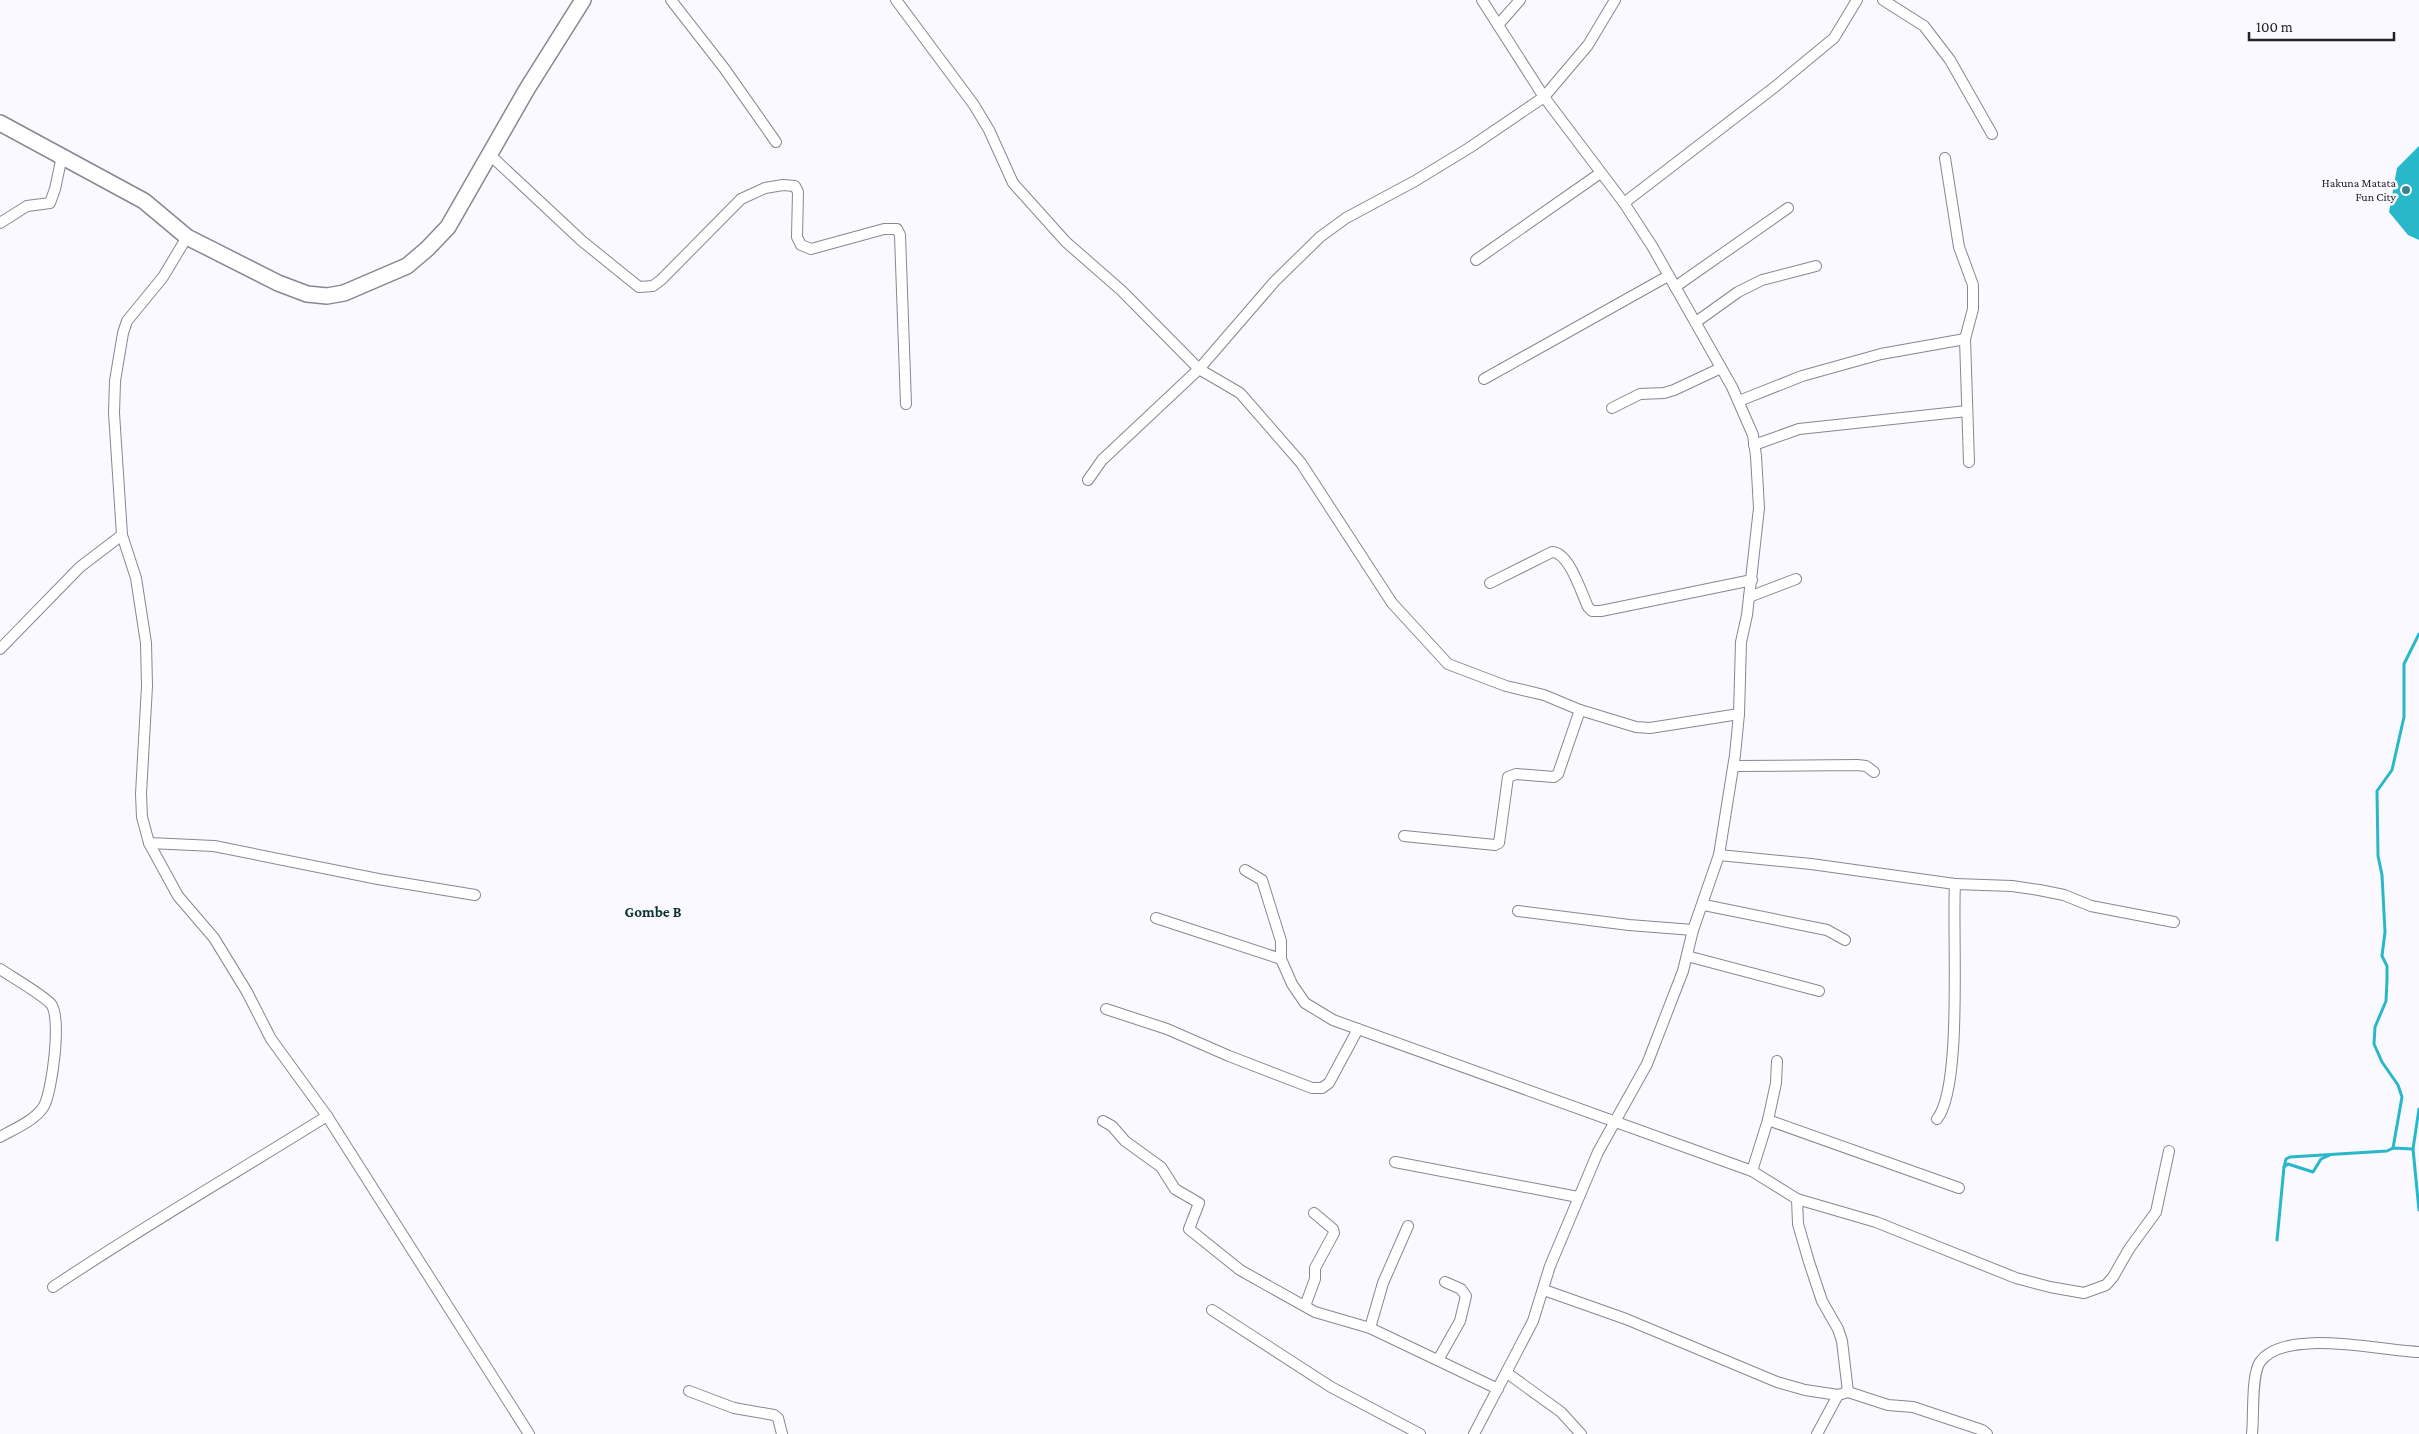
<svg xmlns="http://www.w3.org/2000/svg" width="2419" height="1434" viewBox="0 0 2419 1434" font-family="'Crimson Pro',serif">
  <rect width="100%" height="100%" fill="#faf9ff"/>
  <path fill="#29b7ca" d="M 2419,142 L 2419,240 L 2408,235 L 2389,212 L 2397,168 L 2419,146 Z"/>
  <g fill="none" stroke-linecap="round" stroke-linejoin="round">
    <g stroke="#29b7ca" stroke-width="3">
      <path d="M 2419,1109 L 2413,1149 L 2419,1210"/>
      <path d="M 2393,1148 L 2402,1097 L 2398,1085 L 2382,1062 L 2374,1044 L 2375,1027 L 2386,1001 L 2387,980 L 2387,966 L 2382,956 L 2385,932 L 2382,875 L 2378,856 L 2377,791 L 2392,770 L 2404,717 L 2404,664 L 2419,634"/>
      <path d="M 2284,1167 L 2286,1159 L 2290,1157 L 2387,1151 L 2393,1148 L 2413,1149"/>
      <path d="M 2277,1240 L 2284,1167 L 2288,1164 L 2313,1172 L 2321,1159 L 2330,1155"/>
    </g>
    <g stroke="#898692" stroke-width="12">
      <g id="street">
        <path d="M 671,0 L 724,68 L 776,142"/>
        <path d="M 896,0 L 974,105 L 989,130 L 1013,183 L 1066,242 L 1122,291 L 1199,369 L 1240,393 L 1301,463 L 1392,603 L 1448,664 L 1506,686 L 1544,695 L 1580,710 L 1636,727 L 1650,728 L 1739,714"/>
        <path d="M 1883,0 L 1924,26 L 1950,60 L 1992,134"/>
        <path d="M 1498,25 L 1520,0"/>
        <path d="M 489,154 L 582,241 L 639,287 L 653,286 L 661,280 L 741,199 L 765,188 L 783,185 L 795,186 L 798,192 L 797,237 L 801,245 L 811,249 L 884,229 L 897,229 L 900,235 L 906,404"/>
        <path d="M 1945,158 L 1959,247 L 1973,285 L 1973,309 L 1965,339 L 1969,462"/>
        <path d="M 1624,203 L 1776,86 L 1834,38 L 1857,0"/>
        <path d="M 0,223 L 27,206 L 50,203 L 55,189 L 62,156"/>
        <path d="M 187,237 L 163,277 L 127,321 L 123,333 L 115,381 L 114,413 L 122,535 L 136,578 L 146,643 L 147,686 L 141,794 L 142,817 L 149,843 L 178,896 L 214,938 L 247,992 L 271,1039 L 327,1116 L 529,1434"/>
        <path d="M 1476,260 L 1599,174"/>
        <path d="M 1675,287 L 1788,208"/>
        <path d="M 1696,322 L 1738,292 L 1762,280 L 1816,266"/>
        <path d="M 1484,379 L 1668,276"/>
        <path d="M 1739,401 L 1802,376 L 1881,354 L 1965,339"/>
        <path d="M 1612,408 L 1640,394 L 1664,393 L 1674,390 L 1721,368"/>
        <path d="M 1754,445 L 1799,429 L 1967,411"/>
        <path d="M 1088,480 L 1102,460 L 1199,369 L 1275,281 L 1320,237 L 1346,218 L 1415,181 L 1469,148 L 1544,97 L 1588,45 L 1615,0"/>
        <path d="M 1490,583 L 1552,552 C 1569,552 1581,592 1588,607 L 1592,611 L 1601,611 L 1752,580"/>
        <path d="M 1749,597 L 1796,579"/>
        <path d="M 0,649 L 80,567 L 122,535"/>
        <path d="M 1734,766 L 1857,765 L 1866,766 L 1874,772"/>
        <path d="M 1404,836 L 1495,845 L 1499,843 L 1508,777 L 1516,774 L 1554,777 L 1558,774 L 1580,710"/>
        <path d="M 149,843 L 214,846 L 378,879 L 475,895"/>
        <path d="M 1719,855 L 1811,864 L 1955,884 C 1952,932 1963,1087 1937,1119"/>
        <path d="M 1245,870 L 1262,880 L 1281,941 L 1281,959 L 1292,984 L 1305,1003 L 1333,1020 L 1752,1171 L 1797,1199 L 1876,1222 L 2016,1278 L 2050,1287 L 2084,1293 L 2106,1285 L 2113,1277 L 2129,1249 L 2156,1212 L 2169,1151"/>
        <path d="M 1955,884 L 2012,886 L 2039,890 L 2064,895 L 2091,906 L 2174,922"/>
        <path d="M 1704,905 L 1827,930 L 1845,940"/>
        <path d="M 1518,911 L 1629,925 L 1693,930"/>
        <path d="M 1156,918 L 1281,959"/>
        <path d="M 1687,956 L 1819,991"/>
        <path d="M 0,969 C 12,977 43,995 51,1004 C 62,1018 52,1091 44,1106 C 36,1120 14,1129 0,1137"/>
        <path d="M 1106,1009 L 1167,1029 L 1229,1056 L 1312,1088 L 1322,1088 L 1329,1083 L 1358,1029"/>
        <path d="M 1768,1120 L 1776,1083 L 1777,1061"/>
        <path d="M 1103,1121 L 1112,1126 L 1125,1141 L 1161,1167 L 1175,1189 L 1199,1203 L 1189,1229 L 1240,1270 L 1315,1312 L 1370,1328 L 1498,1389"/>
        <path d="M 1395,1162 L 1578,1197"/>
        <path d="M 1752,1171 L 1768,1120 L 1959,1188"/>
        <path d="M 1797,1199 L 1798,1224 L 1809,1262 L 1822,1301 L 1838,1329 L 1842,1341 L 1848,1392"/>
        <path d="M 53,1287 C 142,1227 236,1173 327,1116"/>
        <path d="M 1544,1290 L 1626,1319 L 1777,1382 L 1805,1390 L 1838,1395 L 1848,1392 L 1888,1405 L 1913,1407 L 1982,1430 L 1987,1434"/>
        <path d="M 1305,1306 L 1315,1279 L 1315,1268 L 1334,1233 L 1333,1229 L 1314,1213"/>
        <path d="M 1212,1310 L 1331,1387 L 1420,1434"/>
        <path d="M 1370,1328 L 1383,1283 L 1408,1226"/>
        <path d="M 1438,1360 L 1460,1321 L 1466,1296 L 1461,1289 L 1445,1282"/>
        <path d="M 1507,1373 L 1561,1412 L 1581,1434"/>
        <path d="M 689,1391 L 734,1408 L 774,1415 L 778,1418 L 782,1434"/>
        <path d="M 1474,1434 L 1533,1321 L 1550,1266 L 1598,1152 L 1647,1064 L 1683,971 L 1693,930 L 1719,855 L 1735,755 L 1739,714 L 1741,642 L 1747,615 L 1759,508 L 1756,456 L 1753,435 L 1732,387 L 1652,246 L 1624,203 L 1544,97 L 1482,0"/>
        <path d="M 1817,1434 L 1838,1395"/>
        <path d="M 2252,1434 C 2254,1417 2251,1375 2260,1362 C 2285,1327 2382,1351 2419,1352"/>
      </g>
    </g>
    <g stroke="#898692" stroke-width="18">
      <path id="secondary" d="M 0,123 L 144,201 L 187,237 L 278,283 L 307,294 L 327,296 L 344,293 L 407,266 L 427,249 L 448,227 L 527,89 L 583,0"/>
    </g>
    <use href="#street" stroke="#fff" stroke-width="10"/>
    <use href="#secondary" stroke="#fff" stroke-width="15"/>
  </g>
  <circle fill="#3b8386" stroke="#faf9ff" stroke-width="2" cx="2406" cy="190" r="5"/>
  <g text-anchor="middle" stroke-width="5" stroke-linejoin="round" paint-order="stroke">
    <g font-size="12" fill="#222126" stroke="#faf9ff" text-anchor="end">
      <text x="2396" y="187">Hakuna Matata<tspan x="2396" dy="14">Fun City</tspan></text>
    </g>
    <g font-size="15" font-weight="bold" fill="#0d3132" stroke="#faf9ff">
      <text x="653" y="917">Gombe B</text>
    </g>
  </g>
  <path d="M2249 32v8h145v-8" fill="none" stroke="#222126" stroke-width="2.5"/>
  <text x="2256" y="32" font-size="15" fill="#222126" stroke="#faf9ff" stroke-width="4" paint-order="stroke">100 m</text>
</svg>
